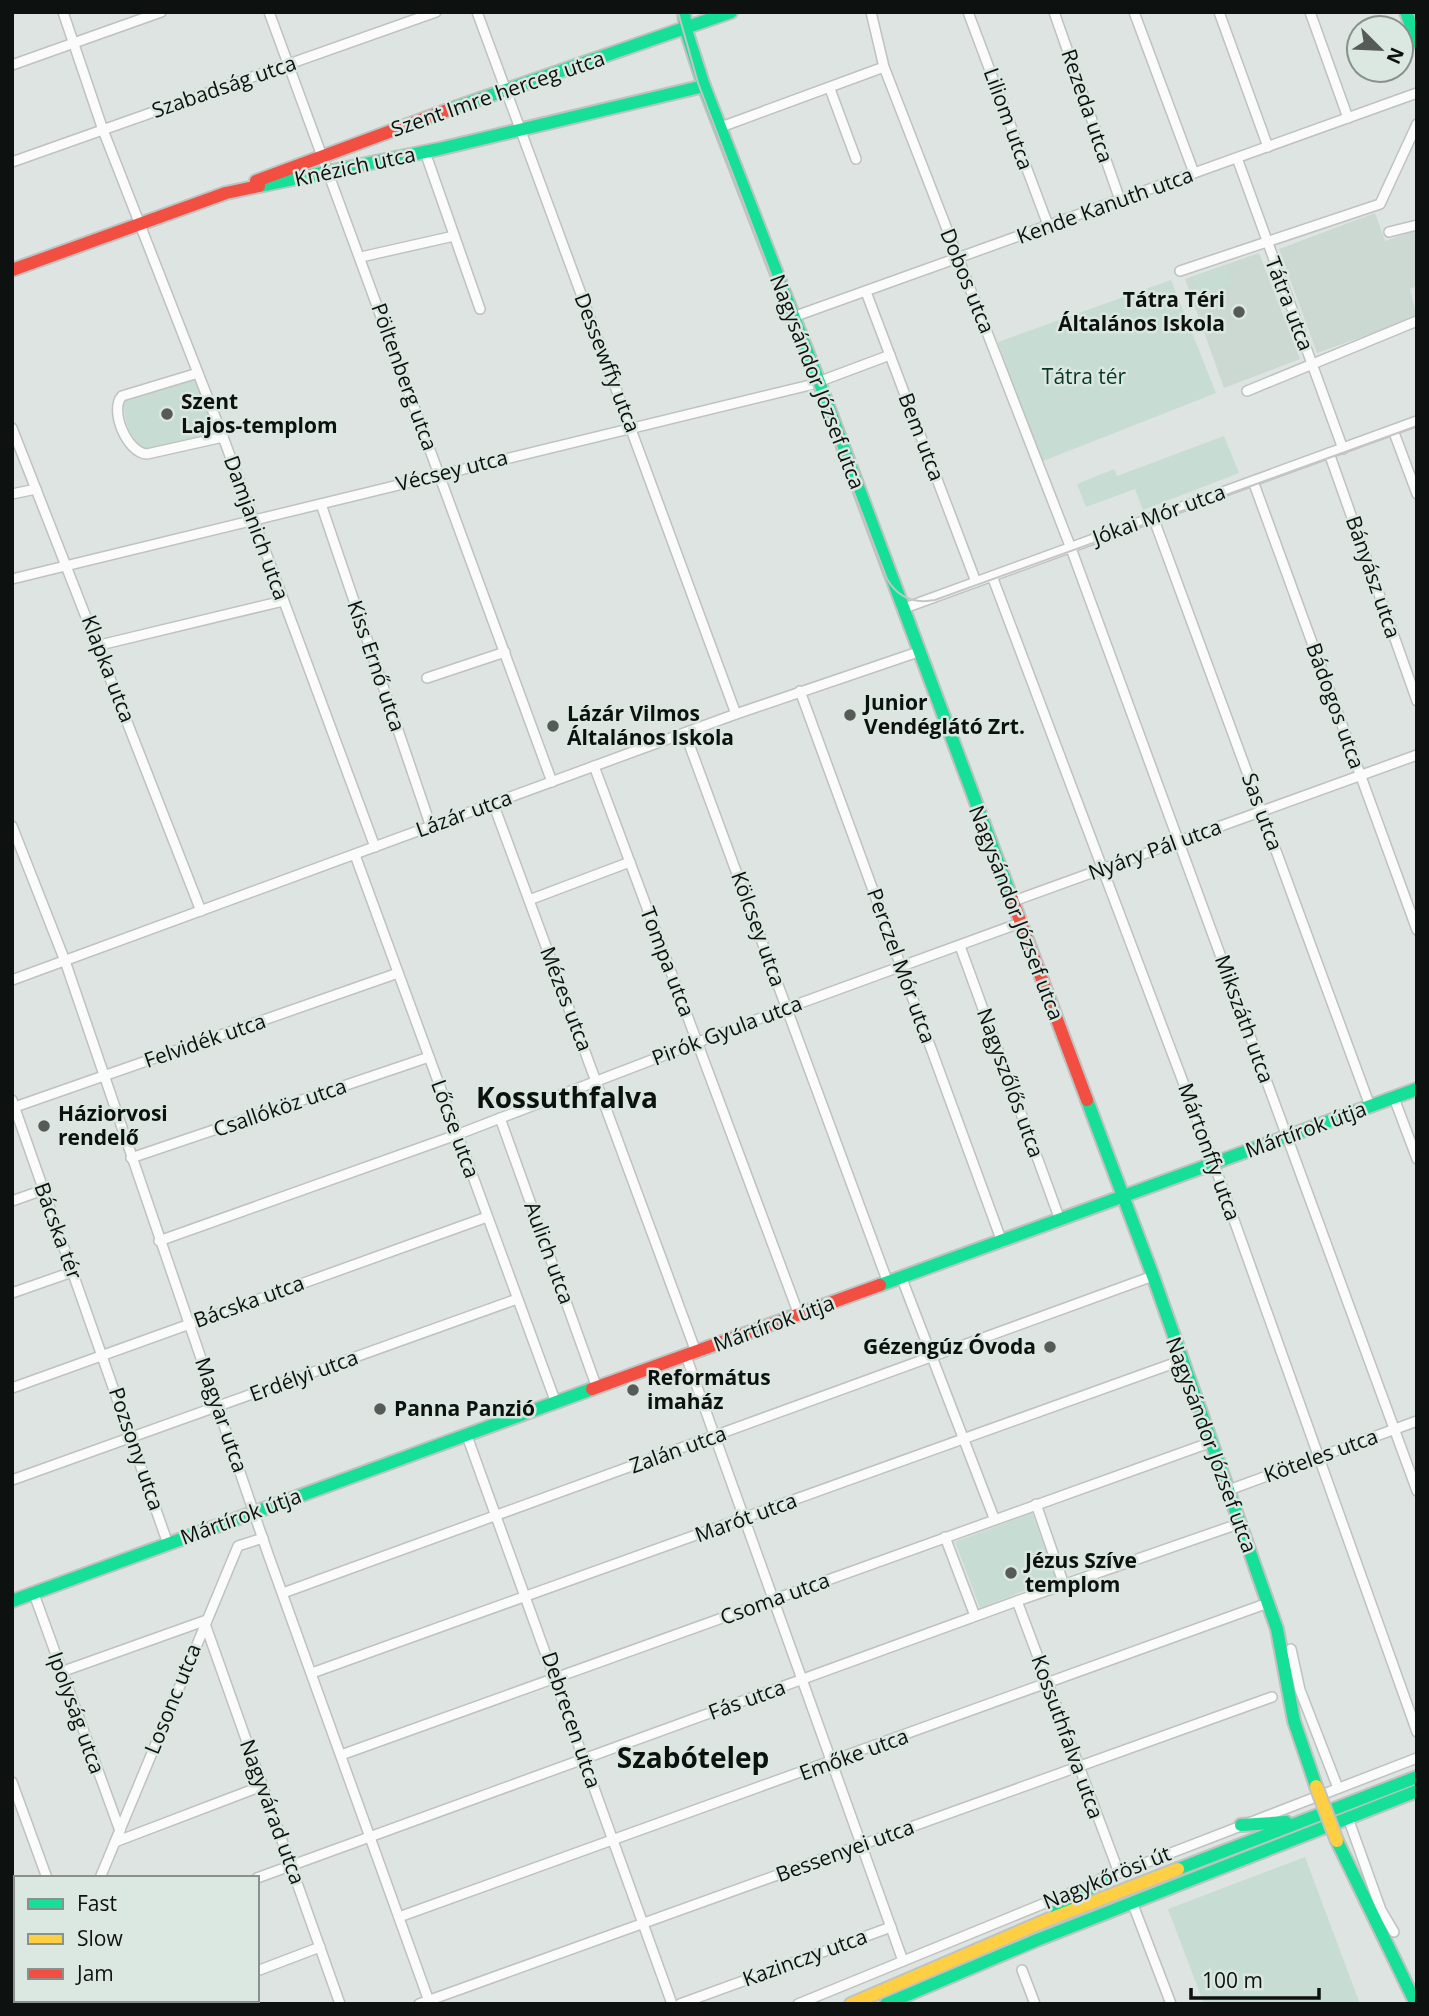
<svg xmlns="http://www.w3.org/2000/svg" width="1429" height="2016" viewBox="0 0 1429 2016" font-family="'Open Sans',sans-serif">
  <rect width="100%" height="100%" fill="#dee4e1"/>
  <g fill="#ccd9d2">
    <path d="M 1375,213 L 1385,241 L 1417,230 L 1417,286 L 1410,289 L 1417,317 L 1317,353 L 1279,249 Z"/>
    <path d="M 1259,253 L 1300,359 L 1224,388 L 1185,279 Z"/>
  </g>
  <g fill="#c7dcd2">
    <path d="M 1227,265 L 1233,284 L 1199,296 L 1192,277 Z"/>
    <path d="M 1171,280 L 1216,393 L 1038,463 L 998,342 Z"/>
    <path d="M 194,377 L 215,433 L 143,450 C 132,443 118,410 127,397 Z"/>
    <path d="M 1224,436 L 1239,473 L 1143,510 L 1135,489 L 1086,507 L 1077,484 L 1114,469 L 1117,476 Z"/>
    <path d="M 1032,1513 L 1056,1578 L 980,1608 L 955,1542 Z"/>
    <path d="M 1305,1857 L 1360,2004 L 1204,2004 L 1168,1909 Z"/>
  </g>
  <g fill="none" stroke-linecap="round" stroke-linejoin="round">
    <g stroke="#bec2c0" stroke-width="12">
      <g id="street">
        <path d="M 63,12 L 103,130 L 223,437 L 375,847"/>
        <path d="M 269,12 L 552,782"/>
        <path d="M 477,12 L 736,714"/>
        <path d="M 871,12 L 884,67 L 1072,551 L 1417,1491"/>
        <path d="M 968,12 L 1048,225"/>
        <path d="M 1054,12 L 1120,200"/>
        <path d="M 1134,12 L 1194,173"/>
        <path d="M 1219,12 L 1268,147"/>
        <path d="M 1310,12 L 1348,118"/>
        <path d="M 12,65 L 161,12"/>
        <path d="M 830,89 L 856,159"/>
        <path d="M 721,127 L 884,67"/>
        <path d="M 425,152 L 480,309"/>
        <path d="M 1237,158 L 1343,449"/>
        <path d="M 12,162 L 436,12"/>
        <path d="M 1389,232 L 1417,225"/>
        <path d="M 361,257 L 454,236"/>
        <path d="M 1180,271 L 1380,204 L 1417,124"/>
        <path d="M 866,292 L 976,582"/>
        <path d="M 793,317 L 1417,93"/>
        <path d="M 198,373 L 122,396 C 109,410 127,453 147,454 L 223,437"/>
        <path d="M 1247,391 L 1417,321"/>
        <path d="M 12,428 L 201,911"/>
        <path d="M 1393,430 L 1417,494"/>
        <path d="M 1329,453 L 1417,701"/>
        <path d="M 1253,481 L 1417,930"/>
        <path d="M 12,494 L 36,489"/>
        <path d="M 321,504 L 431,827"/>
        <path d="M 1153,517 L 1370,1106"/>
        <path d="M 992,576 L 1214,1164 L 1417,1732"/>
        <path d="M 12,579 L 810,385 L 890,355"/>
        <path d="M 902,609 L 1417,421"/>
        <path d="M 100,645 L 283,601"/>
        <path d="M 427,678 L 505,652"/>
        <path d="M 800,691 L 1002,1242"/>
        <path d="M 685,733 L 888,1283"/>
        <path d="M 594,766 L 799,1315"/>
        <path d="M 493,803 L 696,1352"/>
        <path d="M 12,826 L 65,961 L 268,1554 L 430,2004"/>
        <path d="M 355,855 L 556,1403"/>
        <path d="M 529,900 L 630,862"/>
        <path d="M 1011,902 L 1417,755"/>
        <path d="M 960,946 L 1060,1220"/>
        <path d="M 12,980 L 736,714 L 918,652"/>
        <path d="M 1394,1098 L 1417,1159"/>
        <path d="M 12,1100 L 168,1544"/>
        <path d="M 12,1108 L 398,973"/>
        <path d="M 500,1118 L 597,1388"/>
        <path d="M 131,1158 L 429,1057"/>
        <path d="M 12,1201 L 43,1190"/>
        <path d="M 159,1241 L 459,1134 L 787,1008 L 1020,923"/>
        <path d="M 902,1279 L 994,1518"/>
        <path d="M 12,1293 L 72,1272"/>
        <path d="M 686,1356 L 903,1961"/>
        <path d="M 12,1388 L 487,1217"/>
        <path d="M 467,1436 L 672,2004"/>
        <path d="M 12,1480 L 517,1299"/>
        <path d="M 1226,1491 L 1417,1421"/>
        <path d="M 1036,1504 L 1064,1585"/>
        <path d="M 945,1537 L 975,1616"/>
        <path d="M 283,1593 L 1153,1276"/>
        <path d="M 34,1594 L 120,1831"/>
        <path d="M 1017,1601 L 1119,1873"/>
        <path d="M 1291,1649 L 1300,1690 L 1338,1788"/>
        <path d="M 61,1672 L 204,1621 L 340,2004"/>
        <path d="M 312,1673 L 1180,1361"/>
        <path d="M 341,1755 L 1209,1443"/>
        <path d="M 12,1782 L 47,1878"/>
        <path d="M 1348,1818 L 1381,1910 L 1394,1932"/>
        <path d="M 115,1842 L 262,1786"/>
        <path d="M 100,1878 L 238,1546 L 263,1538"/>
        <path d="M 257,1878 L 1017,1601 L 1238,1524"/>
        <path d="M 1101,1880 L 1417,1758"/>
        <path d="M 1132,1902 L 1171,2004"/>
        <path d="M 399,1917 L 1268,1603"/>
        <path d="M 1022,1970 L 1035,2004"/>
        <path d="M 257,1971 L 320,1947"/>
        <path d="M 89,2000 L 90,2004"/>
        <path d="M 47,2004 L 49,2000"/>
        <path d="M 170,2004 L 179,2000"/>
        <path d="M 419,2004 L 1272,1697"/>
        <path d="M 680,2004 L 891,1927"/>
        <path d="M 798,2004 L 1082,1888"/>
      </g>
    </g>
    <g stroke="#bec2c0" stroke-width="16">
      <g id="fast">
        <path d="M 684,12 L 686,30 L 704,86 L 819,382 L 1012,899"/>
        <path d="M 1406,12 L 1417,42"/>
        <path d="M 448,110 L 731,12"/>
        <path d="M 259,186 L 439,149 L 704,86"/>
        <path d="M 1087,1100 L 1153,1276 L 1277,1629 L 1294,1721 L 1316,1786"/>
        <path d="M 880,1285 L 1417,1089"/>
        <path d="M 12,1601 L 592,1389"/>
        <path d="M 1241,1825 L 1286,1822"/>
        <path d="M 1337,1841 L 1416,2004"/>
        <path d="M 1178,1869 L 1417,1777"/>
        <path d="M 1057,1911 L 1105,1878"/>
        <path d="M 886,2004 L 1037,1940 L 1417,1791"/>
      </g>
    </g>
    <g stroke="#bec2c0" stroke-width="16">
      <path id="slow" d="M 851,2004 L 1047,1920 L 1178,1869"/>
    </g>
    <g stroke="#bec2c0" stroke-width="16">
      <g id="jam">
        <path d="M 256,181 L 448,110"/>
        <path d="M 12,270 L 226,193 L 259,186"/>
        <path d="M 1012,899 L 1087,1100"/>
        <path d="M 592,1389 L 880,1285"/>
      </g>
    </g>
    <use href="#street" stroke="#fafbfa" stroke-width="9"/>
    <use href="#fast" stroke="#16e098" stroke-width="12"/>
    <use href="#slow" stroke="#ffcf43" stroke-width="12"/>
    <use href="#jam" stroke="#f24e42" stroke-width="12"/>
    <path stroke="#c4c5c4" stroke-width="2" d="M 678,12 L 698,83 L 887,579 C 898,598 914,604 935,600 L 1417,426"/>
    <g stroke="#bec2c0" stroke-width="16" stroke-linecap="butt">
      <path id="slow-bridge" d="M 1316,1786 L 1337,1841"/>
    </g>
    <use href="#slow-bridge" stroke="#ffcf43" stroke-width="12"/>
  </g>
  <g fill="#565b58" stroke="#dbe7e1" stroke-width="2.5">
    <circle cx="1239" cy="312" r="7"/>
    <circle cx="167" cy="414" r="7"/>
    <circle cx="850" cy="715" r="7"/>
    <circle cx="553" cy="726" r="7"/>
    <circle cx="44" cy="1126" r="7"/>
    <circle cx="1050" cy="1347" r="7"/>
    <circle cx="633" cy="1390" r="7"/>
    <circle cx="380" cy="1409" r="7"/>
    <circle cx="1011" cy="1573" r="7"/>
  </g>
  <g text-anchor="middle" stroke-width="5" stroke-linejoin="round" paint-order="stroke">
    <g font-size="21" fill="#0d110f" stroke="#dbe7e1">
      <text transform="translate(224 87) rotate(-19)" y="7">Szabadság utca</text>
      <text transform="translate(498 94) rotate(-19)" y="7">Szent Imre herceg utca</text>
      <text transform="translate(1087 106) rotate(71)" y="7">Rezeda utca</text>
      <text transform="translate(1008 119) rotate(70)" y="7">Liliom utca</text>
      <text transform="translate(355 167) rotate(-12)" y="7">Knézich utca</text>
      <text transform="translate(1105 206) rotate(-20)" y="7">Kende Kanuth utca</text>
      <text transform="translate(967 281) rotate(68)" y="7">Dobos utca</text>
      <text transform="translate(1289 304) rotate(69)" y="7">Tátra utca</text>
      <text transform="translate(607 363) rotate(69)" y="7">Dessewffy utca</text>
      <text transform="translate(404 377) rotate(70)" y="7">Pöltenberg utca</text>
      <text transform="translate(817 382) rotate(69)" y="7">Nagysándor József utca</text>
      <text transform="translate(921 437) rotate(69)" y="7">Bem utca</text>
      <text transform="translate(452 471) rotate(-14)" y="7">Vécsey utca</text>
      <text transform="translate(1159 515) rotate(-20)" y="7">Jókai Mór utca</text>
      <text transform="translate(256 528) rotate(70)" y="7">Damjanich utca</text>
      <text transform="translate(1373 577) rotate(71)" y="7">Bányász utca</text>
      <text transform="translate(376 666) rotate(71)" y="7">Kiss Ernő utca</text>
      <text transform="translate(108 669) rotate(69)" y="7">Klapka utca</text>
      <text transform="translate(1335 706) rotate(70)" y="7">Bádogos utca</text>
      <text transform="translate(1262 812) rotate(70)" y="7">Sas utca</text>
      <text transform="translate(464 814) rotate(-20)" y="7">Lázár utca</text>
      <text transform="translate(1155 850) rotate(-20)" y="7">Nyáry Pál utca</text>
      <text transform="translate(1016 913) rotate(69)" y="7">Nagysándor József utca</text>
      <text transform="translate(758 929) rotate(70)" y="7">Kölcsey utca</text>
      <text transform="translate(667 962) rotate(69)" y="7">Tompa utca</text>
      <text transform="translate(901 966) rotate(70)" y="7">Perczel Mór utca</text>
      <text transform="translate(566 999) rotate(69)" y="7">Mézes utca</text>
      <text transform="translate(1244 1019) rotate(70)" y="7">Mikszáth utca</text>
      <text transform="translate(727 1031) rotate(-21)" y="7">Pirók Gyula utca</text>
      <text transform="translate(205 1041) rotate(-19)" y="7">Felvidék utca</text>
      <text transform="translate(1010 1083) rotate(70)" y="7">Nagyszőlős utca</text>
      <text transform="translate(280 1108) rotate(-19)" y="7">Csallóköz utca</text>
      <text transform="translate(455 1129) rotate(70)" y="7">Lőcse utca</text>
      <text transform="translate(1306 1130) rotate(-20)" y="7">Mártírok útja</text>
      <text transform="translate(1209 1152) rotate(70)" y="7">Mártonffy utca</text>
      <text transform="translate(58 1231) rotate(70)" y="7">Bácska tér</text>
      <text transform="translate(549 1253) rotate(70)" y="7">Aulich utca</text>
      <text transform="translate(249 1302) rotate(-20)" y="7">Bácska utca</text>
      <text transform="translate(774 1324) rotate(-20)" y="7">Mártírok útja</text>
      <text transform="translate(304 1376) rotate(-20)" y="7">Erdélyi utca</text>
      <text transform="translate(221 1415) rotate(71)" y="7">Magyar utca</text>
      <text transform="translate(1211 1445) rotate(70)" y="7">Nagysándor József utca</text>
      <text transform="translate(136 1449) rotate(71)" y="7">Pozsony utca</text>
      <text transform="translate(678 1450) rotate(-20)" y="7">Zalán utca</text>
      <text transform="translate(1321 1456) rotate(-20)" y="7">Köteles utca</text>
      <text transform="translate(241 1517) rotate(-20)" y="7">Mártírok útja</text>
      <text transform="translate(746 1518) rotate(-20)" y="7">Marót utca</text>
      <text transform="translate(775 1599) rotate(-20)" y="7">Csoma utca</text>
      <text transform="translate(173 1699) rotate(-68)" y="7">Losonc utca</text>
      <text transform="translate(747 1700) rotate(-20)" y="7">Fás utca</text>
      <text transform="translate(76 1713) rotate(70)" y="7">Ipolyság utca</text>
      <text transform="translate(571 1720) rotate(71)" y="7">Debrecen utca</text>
      <text transform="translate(1067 1737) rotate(70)" y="7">Kossuthfalva utca</text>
      <text transform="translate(854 1755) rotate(-20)" y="7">Emőke utca</text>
      <text transform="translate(272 1812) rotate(70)" y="7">Nagyvárad utca</text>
      <text transform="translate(845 1851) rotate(-20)" y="7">Bessenyei utca</text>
      <text transform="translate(1107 1878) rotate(-22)" y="7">Nagykőrösi út</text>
      <text transform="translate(805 1958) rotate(-20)" y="7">Kazinczy utca</text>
    </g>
    <g font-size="21" font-weight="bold" fill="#0d110f" stroke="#dbe7e1" text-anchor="start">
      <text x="1225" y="307" text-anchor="end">Tátra Téri<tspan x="1225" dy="24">Általános Iskola</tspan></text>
      <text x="181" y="409">Szent<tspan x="181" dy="24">Lajos-templom</tspan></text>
      <text x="864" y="710">Junior<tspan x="864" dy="24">Vendéglátó Zrt.</tspan></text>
      <text x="567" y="721">Lázár Vilmos<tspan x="567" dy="24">Általános Iskola</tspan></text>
      <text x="58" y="1121">Háziorvosi<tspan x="58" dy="24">rendelő</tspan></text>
      <text x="1036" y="1354" text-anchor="end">Gézengúz Óvoda</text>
      <text x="647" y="1385">Református<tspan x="647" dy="24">imaház</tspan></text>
      <text x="394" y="1416">Panna Panzió</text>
      <text x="1025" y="1568">Jézus Szíve<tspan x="1025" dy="24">templom</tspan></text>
    </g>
    <g font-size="21" fill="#063725" stroke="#dbe7e1">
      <text x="1084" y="384">Tátra tér</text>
    </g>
    <g font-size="28" font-weight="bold" fill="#0d110f" stroke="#dbe7e1">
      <text x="567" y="1108">Kossuthfalva</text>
      <text x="693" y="1768">Szabótelep</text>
    </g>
  </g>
  <rect width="1429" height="2016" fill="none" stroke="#0d110f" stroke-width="28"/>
  <rect x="14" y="1876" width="245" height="126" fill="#dbe7e1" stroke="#89918d" stroke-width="2"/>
  <rect x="28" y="1899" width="35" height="10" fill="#16e098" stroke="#89918d" stroke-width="2"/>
  <text x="77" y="1911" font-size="21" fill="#0d110f">Fast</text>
  <rect x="28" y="1934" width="35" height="10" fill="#ffcf43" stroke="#89918d" stroke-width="2"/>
  <text x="77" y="1946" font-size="21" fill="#0d110f">Slow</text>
  <rect x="28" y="1969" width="35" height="10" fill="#f24e42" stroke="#89918d" stroke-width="2"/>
  <text x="77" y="1981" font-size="21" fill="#0d110f">Jam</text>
  <g transform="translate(1380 49) rotate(114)"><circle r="33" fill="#dbe7e1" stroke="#89918d" stroke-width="2"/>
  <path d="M0-5L12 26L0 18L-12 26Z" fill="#565b58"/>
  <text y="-10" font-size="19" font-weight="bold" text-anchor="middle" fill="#0d110f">N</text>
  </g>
  <path d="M1191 1988v10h128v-10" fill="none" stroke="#0d110f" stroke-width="3.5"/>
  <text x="1202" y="1988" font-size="21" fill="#0d110f" stroke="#dbe7e1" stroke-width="5" paint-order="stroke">100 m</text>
</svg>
